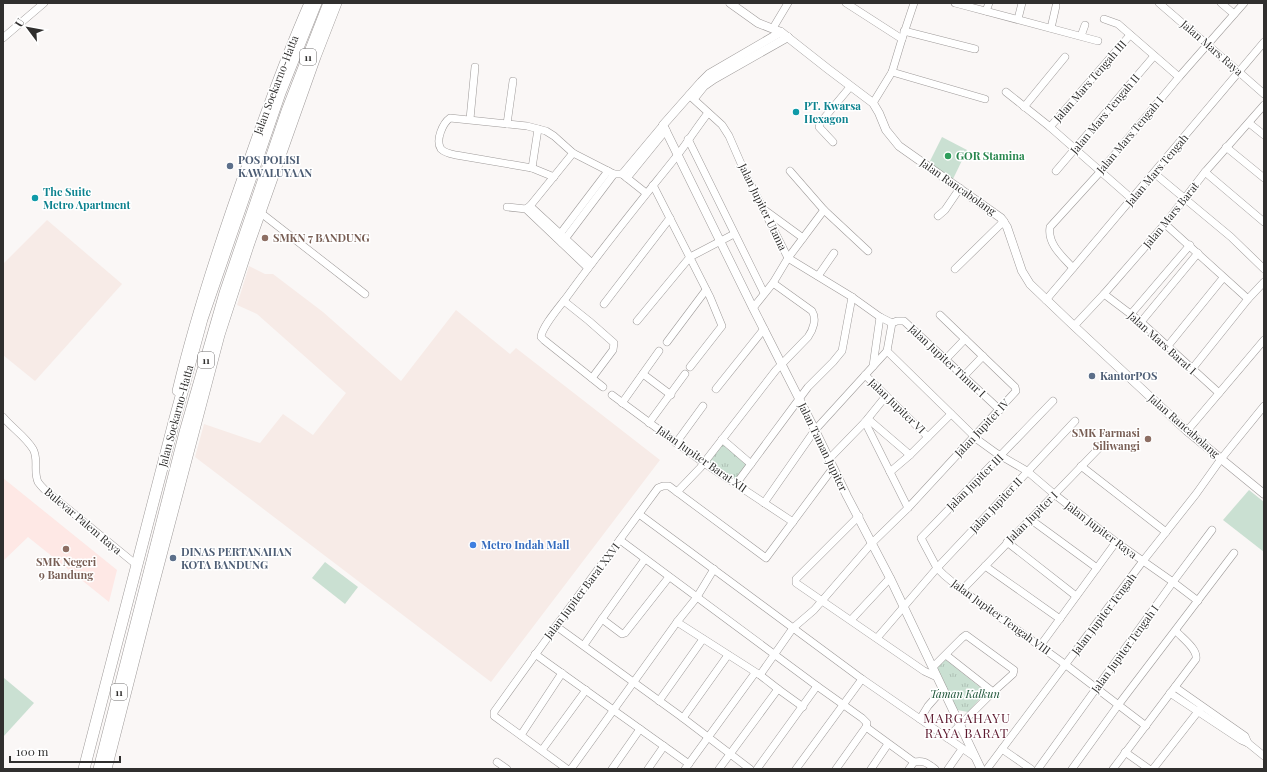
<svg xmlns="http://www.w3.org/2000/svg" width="1267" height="772" viewBox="0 0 1267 772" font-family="'Playfair Display',serif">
  <defs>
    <pattern id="grass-tufts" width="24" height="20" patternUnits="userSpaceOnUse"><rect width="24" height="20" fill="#cae0d2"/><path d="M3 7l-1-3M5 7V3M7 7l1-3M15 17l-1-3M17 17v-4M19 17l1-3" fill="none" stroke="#aec0b5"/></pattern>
  </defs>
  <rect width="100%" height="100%" fill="#faf7f6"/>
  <g fill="#f7ebe7">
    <path d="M 47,220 L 122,284 L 35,381 L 3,355 L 3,264 Z"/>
    <path d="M 249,266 L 265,274 L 273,274 L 323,312 L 401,381 L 456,310 L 510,354 L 516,348 L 660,460 L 491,682 L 195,457 L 204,424 L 260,443 L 283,414 L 313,435 L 346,393 L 257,314 L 237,305 Z"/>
  </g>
  <path fill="#fee8e5" d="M 3,478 L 117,570 L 109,602 L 28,537 L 3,561 Z"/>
  <g fill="url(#grass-tufts)">
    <path d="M 722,444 L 748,464 L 736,481 L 708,463 Z"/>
    <path d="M 945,659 L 986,692 L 968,712 L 957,710 L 936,668 Z"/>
  </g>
  <g fill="#cae0d2">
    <path d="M 942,137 L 967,150 L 953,179 L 929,163 Z"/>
    <path d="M 1249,490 L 1264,502 L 1264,552 L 1223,520 Z"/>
    <path d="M 325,562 L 358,587 L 345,604 L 312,578 Z"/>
    <path d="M 4,678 L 34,703 L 3,737 L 3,679 Z"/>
  </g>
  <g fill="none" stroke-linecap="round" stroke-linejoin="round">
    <g stroke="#9e9a99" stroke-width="8">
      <g id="minor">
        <path d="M 846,3 L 902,39"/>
        <path d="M 955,3 L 1098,41"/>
        <path d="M 1159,3 L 1239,72 L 1264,94"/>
        <path d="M 1221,3 L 1234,14"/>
        <path d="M 986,11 L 989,3"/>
        <path d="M 1018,19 L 1022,3"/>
        <path d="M 1104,19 L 1118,24 L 1179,77"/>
        <path d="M 773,28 L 788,3"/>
        <path d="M 1051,28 L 1056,6"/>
        <path d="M 904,31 L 975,49"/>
        <path d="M 1081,36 L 1085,25"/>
        <path d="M 3,38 L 44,3"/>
        <path d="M 892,72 L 985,99"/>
        <path d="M 1006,92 L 1050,127 L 1132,199"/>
        <path d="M 689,95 L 722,125 L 729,136 L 746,175 L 788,258 L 852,297 L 880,317 L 892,323"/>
        <path d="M 873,103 L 892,72 L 902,39 L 914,3"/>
        <path d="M 1024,107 L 1065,57"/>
        <path d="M 470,119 L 475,67"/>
        <path d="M 1249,123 L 1264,135"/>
        <path d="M 507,124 L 513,81"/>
        <path d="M 1050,127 L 1130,35"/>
        <path d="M 688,139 L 764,293"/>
        <path d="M 833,142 L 819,127 L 820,123 L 850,87"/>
        <path d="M 1226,147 L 1264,178"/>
        <path d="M 532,168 L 538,129"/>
        <path d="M 790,171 L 824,210 L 868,251"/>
        <path d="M 1056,171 L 1154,56"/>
        <path d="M 1205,172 L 1264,222"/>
        <path d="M 1154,173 L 1231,237 L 1264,269"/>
        <path d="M 622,174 L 663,125"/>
        <path d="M 554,177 L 532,168 L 456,155 C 451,154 445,153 441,149 C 435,140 443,123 450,118 L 527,126 L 546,131 L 554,136 L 573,153 L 614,174 L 622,174 L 646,193"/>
        <path d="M 627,178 L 666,130"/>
        <path d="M 653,185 L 710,297 L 722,326 L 690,367"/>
        <path d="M 530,206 L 592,263"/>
        <path d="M 507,207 L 526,209 L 588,268"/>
        <path d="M 527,208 L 530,206 L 573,153"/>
        <path d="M 766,211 L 803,238"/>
        <path d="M 261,213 L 365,294"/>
        <path d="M 938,216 L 945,210 L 960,188"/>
        <path d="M 1165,224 L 1248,299"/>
        <path d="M 557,238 L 608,171"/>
        <path d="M 562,243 L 614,174"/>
        <path d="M 1073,268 C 1063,257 1047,244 1050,227 L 1100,172 L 1179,77 L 1244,3"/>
        <path d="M 955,269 L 1004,221"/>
        <path d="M 818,276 L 834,253"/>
        <path d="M 1104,294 L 1141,322 L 1219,393"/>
        <path d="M 1046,300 L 1264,42"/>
        <path d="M 564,301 L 589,321 L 614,343 L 613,350 L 592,378"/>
        <path d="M 604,304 L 670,218"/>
        <path d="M 753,308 L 773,283 L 788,258 L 824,210"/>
        <path d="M 1131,314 L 1190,245"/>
        <path d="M 637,321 L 690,257 L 734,234"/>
        <path d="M 1141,322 L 1198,253"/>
        <path d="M 892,323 L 897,321 L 904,321 L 1000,410"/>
        <path d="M 1074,326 L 1104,294 L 1165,224 L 1205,172 L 1264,105"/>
        <path d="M 667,342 L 706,290"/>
        <path d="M 1167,347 L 1223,278"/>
        <path d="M 887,351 L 978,440 L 996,453 L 1027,471 L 1054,494 L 1116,542 L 1173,582 L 1198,601"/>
        <path d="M 946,359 L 965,339"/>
        <path d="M 873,366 L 880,317"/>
        <path d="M 1192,369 L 1248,299 L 1264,282"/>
        <path d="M 643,374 L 671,395"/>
        <path d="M 865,375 L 928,437"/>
        <path d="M 963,377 L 983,356"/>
        <path d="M 603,387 L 544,340 L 541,337 C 542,326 562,304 569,294 C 603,247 640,202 676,157 C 687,143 697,127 708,113"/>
        <path d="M 716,389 L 764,329"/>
        <path d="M 612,395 L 704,463 L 793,522"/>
        <path d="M 1053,401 L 921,538 L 937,568 L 944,575 L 962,590 L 1066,665 L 1146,726"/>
        <path d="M 622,403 L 659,351"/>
        <path d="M 3,417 C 12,428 25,436 33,449 C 39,459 33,471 38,482 C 40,485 44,489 46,491 L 133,562"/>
        <path d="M 868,419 L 910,455"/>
        <path d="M 865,422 L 908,508"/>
        <path d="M 649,423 L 685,374"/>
        <path d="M 1187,431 L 1264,340"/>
        <path d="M 722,439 L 751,464"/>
        <path d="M 676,443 L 703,406"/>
        <path d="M 829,459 L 865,422 L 886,396"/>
        <path d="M 1081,466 L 1166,532"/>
        <path d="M 890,472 L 910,455 L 951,414"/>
        <path d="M 736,484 L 808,387 L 833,362 L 842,351 L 852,297"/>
        <path d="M 677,492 L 700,468 L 776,370 L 808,337 C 813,330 817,319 812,311 L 773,283"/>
        <path d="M 764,503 L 815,430 L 887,351 L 892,323"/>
        <path d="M 639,514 L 862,679 L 975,757"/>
        <path d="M 859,516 L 796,579 L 796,583 L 924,671 L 937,677"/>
        <path d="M 1030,519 L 1097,568"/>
        <path d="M 620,540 L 817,686 L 862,718 L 867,723 L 866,727 L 914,762"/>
        <path d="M 1007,542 L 1076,596"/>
        <path d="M 645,559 L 602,619 L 622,634 L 625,633 L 669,577"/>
        <path d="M 985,566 L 1060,619"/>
        <path d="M 962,590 L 1102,445"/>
        <path d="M 851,620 L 890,578"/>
        <path d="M 677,622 L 760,675 L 778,689 L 719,769"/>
        <path d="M 556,626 L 683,718 L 750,769"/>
        <path d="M 877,638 L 937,568 L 1075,421"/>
        <path d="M 584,645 L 602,619"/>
        <path d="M 1040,646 L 1116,542"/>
        <path d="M 535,654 L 689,764"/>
        <path d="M 946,655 L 993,692 L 947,738"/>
        <path d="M 933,667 L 962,638 L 966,635 L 1014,670 L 1013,674 L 993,692"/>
        <path d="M 760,675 L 793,628 L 814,610 L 872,543 L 908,508 L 1016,391 L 1015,387 L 940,315"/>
        <path d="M 1175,687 L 1245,736 L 1248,743"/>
        <path d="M 778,689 L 803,707"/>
        <path d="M 1170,693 L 1241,740 L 1248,743 L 1264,756"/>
        <path d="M 659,701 L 703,639"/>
        <path d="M 683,718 L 728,655"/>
        <path d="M 920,719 L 928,706 L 943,689"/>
        <path d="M 521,735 L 562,673"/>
        <path d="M 1002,749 L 1031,769"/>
        <path d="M 542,750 L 586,690"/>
        <path d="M 1125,752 L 1149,769"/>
        <path d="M 497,762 L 507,769"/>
        <path d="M 567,769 L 494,716 L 494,712 L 556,626 L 658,488 L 663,486 L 669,486 L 766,558 L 833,468"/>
        <path d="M 571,769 L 677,622 L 697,597 L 714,569"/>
        <path d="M 612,769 L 640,729"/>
        <path d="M 648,769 L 664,746"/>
        <path d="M 685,769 L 755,673"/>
        <path d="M 757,769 L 817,686"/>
        <path d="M 796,769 L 862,679"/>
        <path d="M 836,769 L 866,727"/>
        <path d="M 871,769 L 888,744"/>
        <path d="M 909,769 L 914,762 C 924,760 927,763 935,769"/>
        <path d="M 948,769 L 962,749"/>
        <path d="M 987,769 L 1143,561 L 1196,494 L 1221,459 L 1264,406"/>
        <path d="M 1038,769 L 1173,582 L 1212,530"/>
        <path d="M 1072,769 L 1119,704 L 1234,553"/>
        <path d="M 1113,769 L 1196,659 C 1198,649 1182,638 1176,631"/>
        <path d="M 1153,769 L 1200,709"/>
      </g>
    </g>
    <g stroke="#9e9a99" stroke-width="9">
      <g id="tertiary">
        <path d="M 730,3 L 758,23 L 781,32 L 828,69 L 873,103 L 879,113 L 886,130 L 899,146 L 1001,218 L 1007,227 L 1022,271 L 1030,284 L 1074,326 L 1187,431 L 1264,494"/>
        <path d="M 781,32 L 709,74 L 701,82 L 663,125 L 753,308 L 815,430 L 847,496 L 890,578 L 981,769"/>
        <path d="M 696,96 L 704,86 L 714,79 L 788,37"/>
      </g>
    </g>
    <g stroke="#9e9a99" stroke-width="10">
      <g id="secondary">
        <path d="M 177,391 C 196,311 222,234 250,156 C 268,105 287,53 309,3"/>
        <path d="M 107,769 L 152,593 L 220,335 L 249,246 L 316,57 L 337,3"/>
      </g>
    </g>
    <g stroke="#9e9a99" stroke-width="12">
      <g id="trunk">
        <path d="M 84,769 L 174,422 L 202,319 L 280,93 L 316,3"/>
        <path d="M 99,769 L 185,432 L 225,293 L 287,111 L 329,3"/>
      </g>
    </g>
    <use href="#minor" stroke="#fff" stroke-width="7"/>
    <use href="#tertiary" stroke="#fff" stroke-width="8"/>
    <use href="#secondary" stroke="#fff" stroke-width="9"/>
    <use href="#trunk" stroke="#fff" stroke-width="11"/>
  </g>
  <g fill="#0f9aa8" stroke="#fff" stroke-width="1.5">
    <circle cx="796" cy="112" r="4"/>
    <circle cx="35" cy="198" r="4"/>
  </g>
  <circle fill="#2e9e5b" stroke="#fff" stroke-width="1.5" cx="948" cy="156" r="4"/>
  <g fill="#5c6f8a" stroke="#fff" stroke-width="1.5">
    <circle cx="230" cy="166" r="4"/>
    <circle cx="1092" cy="376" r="4"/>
    <circle cx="173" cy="558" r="4"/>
  </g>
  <g fill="#8d6e63" stroke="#fff" stroke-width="1.5">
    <circle cx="265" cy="238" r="4"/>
    <circle cx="1148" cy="439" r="4"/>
    <circle cx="66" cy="549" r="4"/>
  </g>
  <circle fill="#3f7fe0" stroke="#fff" stroke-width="1.5" cx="473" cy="545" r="4"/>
  <g text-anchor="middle" stroke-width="3" stroke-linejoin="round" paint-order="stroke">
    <g fill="#fff" stroke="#6e6d6d" stroke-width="1">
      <rect x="300" y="49" width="16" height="16" rx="3"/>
      <rect x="198" y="352" width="16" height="16" rx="3"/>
      <rect x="111" y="684" width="16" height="16" rx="3"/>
    </g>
    <g font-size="10" font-weight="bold" fill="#302f2e">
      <text x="308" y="61">11</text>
      <text x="206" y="364">11</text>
      <text x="119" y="696">11</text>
    </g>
    <g font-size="11" fill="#302f2e" stroke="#fff">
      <text transform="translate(1212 48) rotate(41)" y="4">Jalan Mars Raya</text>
      <text transform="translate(1090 81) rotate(-49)" y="4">Jalan Mars Tengah III</text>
      <text transform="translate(276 85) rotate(-69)" y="4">Jalan Soekarno-Hatta</text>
      <text transform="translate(1105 114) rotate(-50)" y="4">Jalan Mars Tengah II</text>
      <text transform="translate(1130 135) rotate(-50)" y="4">Jalan Mars Tengah I</text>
      <text transform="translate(1157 170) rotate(-50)" y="4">Jalan Mars Tengah</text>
      <text transform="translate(958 187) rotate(35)" y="4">Jalan Rancabolang</text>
      <text transform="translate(763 207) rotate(64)" y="4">Jalan Jupiter Utama</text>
      <text transform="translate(1171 215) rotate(-51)" y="4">Jalan Mars Barat</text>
      <text transform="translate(1162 343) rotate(42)" y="4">Jalan Mars Barat I</text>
      <text transform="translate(947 361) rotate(43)" y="4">Jalan Jupiter Timur I</text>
      <text transform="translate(897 406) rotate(44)" y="4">Jalan Jupiter VI</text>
      <text transform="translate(176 416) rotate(-75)" y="4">Jalan Soekarno-Hatta</text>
      <text transform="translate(1184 426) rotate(41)" y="4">Jalan Rancabolang</text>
      <text transform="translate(982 428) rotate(-47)" y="4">Jalan Jupiter IV</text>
      <text transform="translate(823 447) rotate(64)" y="4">Jalan Taman Jupiter</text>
      <text transform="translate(702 459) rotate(35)" y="4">Jalan Jupiter Barat XII</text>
      <text transform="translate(975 482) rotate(-45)" y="4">Jalan Jupiter III</text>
      <text transform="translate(996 505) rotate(-47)" y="4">Jalan Jupiter II</text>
      <text transform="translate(1032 517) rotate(-45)" y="4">Jalan Jupiter I</text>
      <text transform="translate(83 521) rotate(40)" y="4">Bulevar Palem Raya</text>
      <text transform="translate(1101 530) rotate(37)" y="4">Jalan Jupiter Raya</text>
      <text transform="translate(582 591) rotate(-53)" y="4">Jalan Jupiter Barat XXVI</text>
      <text transform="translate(1104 614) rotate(-53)" y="4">Jalan Jupiter Tengah</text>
      <text transform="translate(1001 617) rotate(36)" y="4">Jalan Jupiter Tengah VIII</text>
      <text transform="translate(1125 649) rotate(-54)" y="4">Jalan Jupiter Tengah I</text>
    </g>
    <g font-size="11" font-weight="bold" fill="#0d838f" stroke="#fff" text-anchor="start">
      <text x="804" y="110">PT. Kwarsa<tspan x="804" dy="13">Hexagon</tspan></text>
      <text x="43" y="196">The Suite<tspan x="43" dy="13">Metro Apartment</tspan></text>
    </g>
    <g font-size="11" font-weight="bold" fill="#27864d" stroke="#fff" text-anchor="start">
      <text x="956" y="160">GOR Stamina</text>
    </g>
    <g font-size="11" font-weight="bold" fill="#4e5e75" stroke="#fff" text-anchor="start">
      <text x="238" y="164">POS POLISI<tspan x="238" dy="13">KAWALUYAAN</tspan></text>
      <text x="1100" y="380">KantorPOS</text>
      <text x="181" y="556">DINAS PERTANAHAN<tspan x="181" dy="13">KOTA BANDUNG</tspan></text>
    </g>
    <g font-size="11" font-weight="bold" fill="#785e54" stroke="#fff" text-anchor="start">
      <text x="273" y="242">SMKN 7 BANDUNG</text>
      <text x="1140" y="437" text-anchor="end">SMK Farmasi<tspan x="1140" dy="13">Siliwangi</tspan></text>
      <text x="66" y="566" text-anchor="middle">SMK Negeri<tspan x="66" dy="13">9 Bandung</tspan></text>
    </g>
    <g font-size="11" font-weight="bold" fill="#366cbe" stroke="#fff" text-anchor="start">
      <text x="481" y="549">Metro Indah Mall</text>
    </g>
    <g font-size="11" font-style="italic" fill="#1d5337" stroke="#fff">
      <text x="965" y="698">Taman Kalkun</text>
    </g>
    <g font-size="13" letter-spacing="1" fill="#5c182d" stroke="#fff">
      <text x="967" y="723">MARGAHAYU<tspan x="967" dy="15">RAYA BARAT</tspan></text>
    </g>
  </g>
  <rect width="1267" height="772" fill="none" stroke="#302f2e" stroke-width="8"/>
  <g transform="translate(28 28) rotate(302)" stroke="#ffffff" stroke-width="3" paint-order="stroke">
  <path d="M0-3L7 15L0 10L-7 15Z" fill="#302f2e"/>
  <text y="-6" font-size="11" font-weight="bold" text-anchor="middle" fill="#302f2e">U</text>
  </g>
  <path d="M10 756v6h110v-6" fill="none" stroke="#302f2e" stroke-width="2"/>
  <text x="16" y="756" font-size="12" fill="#302f2e" stroke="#ffffff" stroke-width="3" paint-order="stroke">100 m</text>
</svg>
